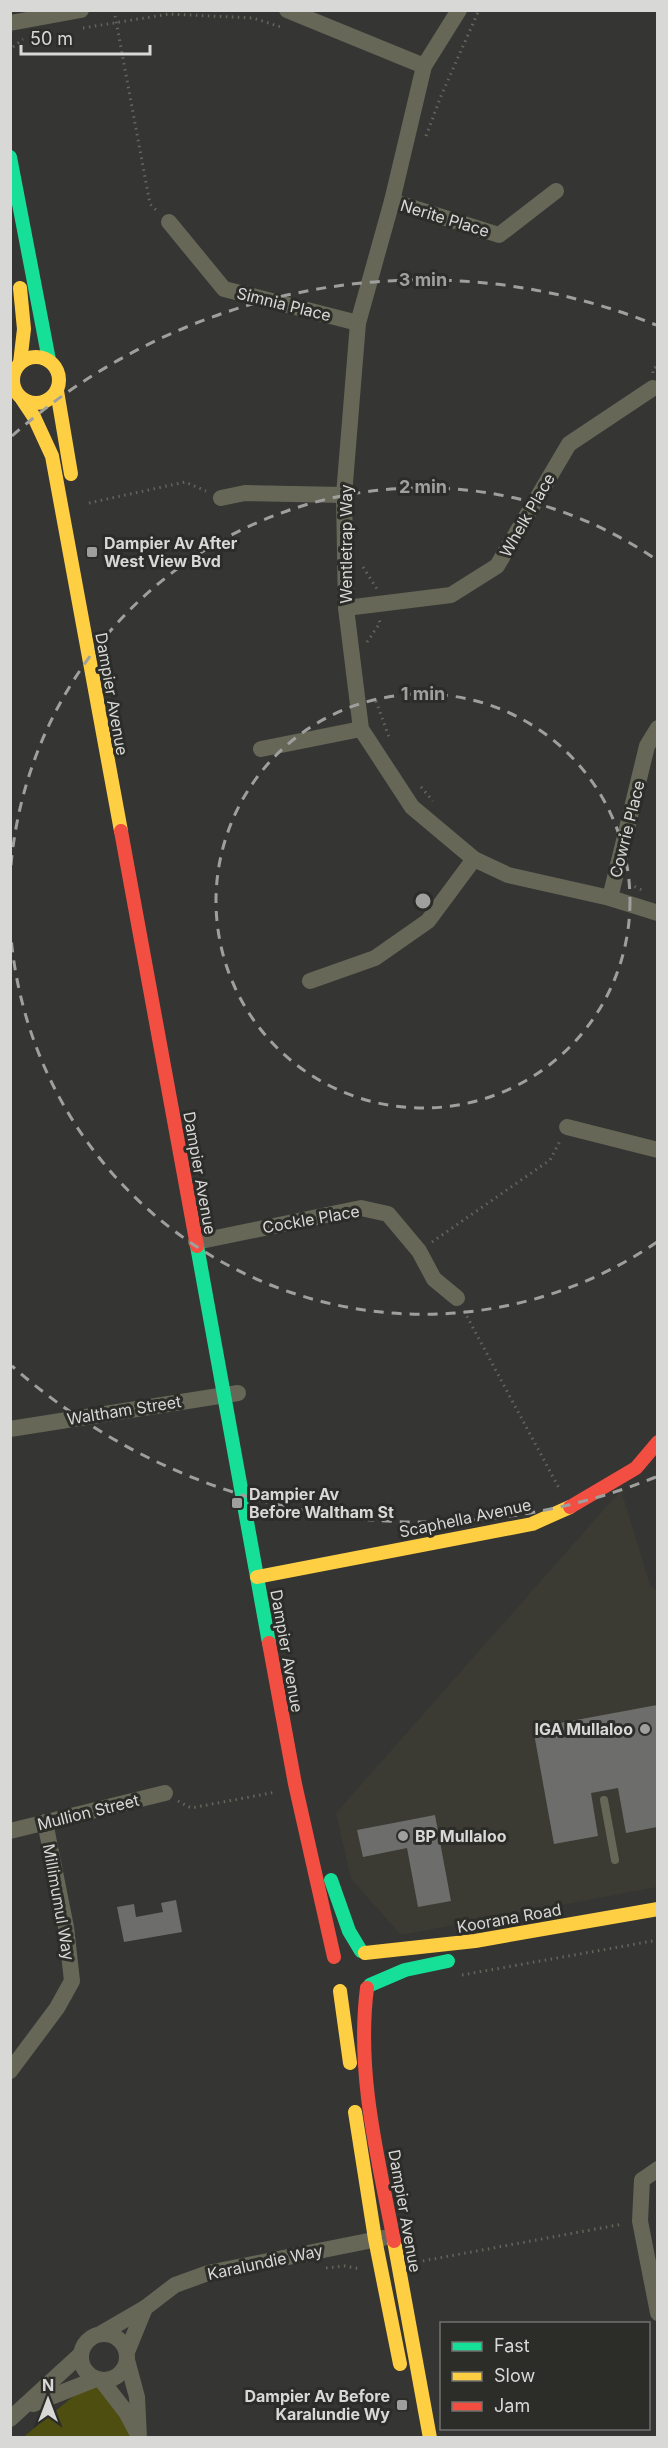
<svg xmlns="http://www.w3.org/2000/svg" width="668" height="2448" viewBox="0 0 668 2448" font-family="Inter,sans-serif">
  <rect width="100%" height="100%" fill="#353534"/>
  <path fill="#3b3b33" d="M 621,1490 L 650,1585 L 657,1590 L 657,1887 L 401,1935 L 351,1879 L 336,1813 Z"/>
  <path fill="#4e4e10" d="M 95,2379 L 125,2406 L 130,2437 L 22,2438 Z"/>
  <g fill="#6d6d6c">
    <path d="M 657,1705 L 657,1827 L 626,1833 L 618,1788 L 591,1793 L 598,1836 L 554,1844 L 533,1728 Z"/>
    <path d="M 435,1815 L 451,1901 L 418,1907 L 407,1848 L 363,1857 L 357,1830 Z"/>
    <path d="M 176,1900 L 182,1932 L 124,1942 L 117,1907 L 134,1904 L 136,1917 L 163,1912 L 161,1903 Z"/>
  </g>
  <g fill="none" stroke-linecap="round" stroke-linejoin="round">
    <g stroke="#65665b" stroke-width="3" stroke-dasharray="1.5 4.5" stroke-linecap="butt">
      <path d="M 114,10 L 150,204 L 158,212"/>
      <path d="M 83,28 L 169,14 L 253,18 L 281,27"/>
      <path d="M 13,47 L 23,39"/>
      <path d="M 426,136 L 441,96 L 479,10"/>
      <path d="M 653,373 L 653,369 L 658,365"/>
      <path d="M 89,503 L 185,482 L 206,491"/>
      <path d="M 363,567 L 377,589"/>
      <path d="M 367,642 L 380,623 L 379,619"/>
      <path d="M 376,701 L 390,740"/>
      <path d="M 421,787 L 433,801"/>
      <path d="M 629,884 L 644,891"/>
      <path d="M 432,1242 L 550,1160 L 560,1141"/>
      <path d="M 464,1311 L 560,1490"/>
      <path d="M 178,1801 L 191,1808 L 276,1792"/>
      <path d="M 462,1975 L 658,1940"/>
      <path d="M 417,2262 L 623,2224"/>
      <path d="M 326,2268 L 345,2266 L 361,2269"/>
    </g>
    <path stroke="#666757" stroke-width="8" d="M 604,1800 L 615,1860"/>
    <g stroke="#666757" stroke-width="16">
      <path d="M 287,10 L 424,66"/>
      <path d="M 459,10 L 424,66 L 392,201 L 358,323 L 344,495 L 346,608 L 361,729 L 412,807 L 474,859 L 508,875 L 610,898 L 658,913"/>
      <path d="M 10,23 L 81,10"/>
      <path d="M 392,201 L 499,235 L 556,191"/>
      <path d="M 169,222 L 224,289 L 358,323"/>
      <path d="M 221,498 L 245,493 L 344,495"/>
      <path d="M 346,608 L 451,595 L 497,566 L 569,444 L 653,388"/>
      <path d="M 261,749 L 361,729"/>
      <path d="M 610,898 L 647,746 L 658,728"/>
      <path d="M 310,981 L 375,958 L 428,921 L 474,859"/>
      <path d="M 567,1127 L 658,1150"/>
      <path d="M 196,1242 L 361,1208 L 388,1214 L 419,1251 L 434,1279 L 457,1298"/>
      <path d="M 10,1429 L 238,1393"/>
      <path d="M 10,1831 L 165,1793"/>
      <path d="M 10,2071 L 57,2008 L 72,1981 L 66,1927 L 45,1822"/>
      <path d="M 658,2169 L 642,2180 L 640,2221 L 658,2313"/>
      <path d="M 102,2333 L 145,2308 L 175,2285 L 208,2273 L 383,2238"/>
      <circle cx="104" cy="2357" r="23"/>
      <path d="M 127,2352 L 145,2308"/>
      <path d="M 127,2360 L 137,2397 L 139,2438"/>
      <path d="M 102,2381 L 126,2412 L 136,2431"/>
      <path d="M 33,2404 L 96,2379"/>
      <path d="M 10,2419 L 80,2355"/>
    </g>
    <g stroke="#16e098" stroke-width="14">
      <path d="M 10,157 L 49,360"/>
      <path d="M 197,1246 L 269,1643"/>
      <path d="M 331,1880 L 349,1931 L 361,1951"/>
      <path d="M 370,1985 L 405,1970 L 448,1961"/>
    </g>
    <g stroke="#ffcf43" stroke-width="14">
      <path d="M 20,288 L 24,329 L 20,363"/>
      <circle cx="36" cy="380" r="23"/>
      <path d="M 57,391 L 71,474"/>
      <path d="M 22,399 L 34,417 L 52,456 L 121,831"/>
      <path d="M 257,1577 L 532,1524 L 570,1507"/>
      <path d="M 365,1953 L 475,1941 L 658,1909"/>
      <path d="M 340,1991 L 350,2063"/>
      <path d="M 355,2112 L 375,2239 L 400,2364"/>
      <path d="M 394,2241 L 430,2438"/>
    </g>
    <g stroke="#f24e42" stroke-width="14">
      <path d="M 121,831 L 197,1246"/>
      <path d="M 570,1507 L 636,1468 L 658,1442"/>
      <path d="M 269,1643 L 295,1784 L 334,1957"/>
      <path d="M 367,1988 C 356,2073 378,2158 394,2241"/>
    </g>
  </g>
  <g fill="none" stroke="#9fa09e" stroke-width="3" stroke-dasharray="10 8">
    <circle cx="423" cy="901" r="207"/>
    <path d="M657 1242A414 414 0 0 1 11 937M11 865A414 414 0 0 1 657 560"/>
    <path d="M656 1477A621 621 0 0 1 12 1366M12 436A621 621 0 0 1 656 325"/>
  </g>
  <g fill="#9fa09e" stroke="#2c2c29" stroke-width="2">
    <rect x="86" y="546" width="12" height="12" rx="3"/>
    <rect x="231" y="1497" width="12" height="12" rx="3"/>
    <circle cx="645" cy="1729" r="6"/>
    <circle cx="403" cy="1836" r="6"/>
    <rect x="396" y="2399" width="12" height="12" rx="3"/>
  </g>
  <g text-anchor="middle" stroke-width="6" stroke-linejoin="round" paint-order="stroke">
    <g font-size="16" fill="#d8d9d7" stroke="#2c2c29">
      <text transform="translate(445 218) rotate(17)" y="6">Nerite Place</text>
      <text transform="translate(284 304) rotate(14)" y="6">Simnia Place</text>
      <text transform="translate(527 515) rotate(-60)" y="6">Whelk Place</text>
      <text transform="translate(346 544) rotate(-90)" y="6">Wentletrap Way</text>
      <text transform="translate(112 694) rotate(80)" y="6">Dampier Avenue</text>
      <text transform="translate(627 829) rotate(-76)" y="6">Cowrie Place</text>
      <text transform="translate(200 1173) rotate(80)" y="6">Dampier Avenue</text>
      <text transform="translate(311 1219) rotate(-10)" y="6">Cockle Place</text>
      <text transform="translate(124 1410) rotate(-9)" y="6">Waltham Street</text>
      <text transform="translate(465 1518) rotate(-12)" y="6">Scaphella Avenue</text>
      <text transform="translate(287 1651) rotate(80)" y="6">Dampier Avenue</text>
      <text transform="translate(88 1812) rotate(-14)" y="6">Mullion Street</text>
      <text transform="translate(59 1902) rotate(80)" y="6">Millimumul Way</text>
      <text transform="translate(509 1918) rotate(-10)" y="6">Koorana Road</text>
      <text transform="translate(405 2211) rotate(80)" y="6">Dampier Avenue</text>
      <text transform="translate(265 2262) rotate(-12)" y="6">Karalundie Way</text>
    </g>
    <g font-size="16" font-weight="bold" fill="#d8d9d7" stroke="#2c2c29" text-anchor="start">
      <text x="104" y="549">Dampier Av After<tspan x="104" dy="18">West View Bvd</tspan></text>
      <text x="249" y="1500">Dampier Av<tspan x="249" dy="18">Before Waltham St</tspan></text>
      <text x="633" y="1735" text-anchor="end">IGA Mullaloo</text>
      <text x="415" y="1842">BP Mullaloo</text>
      <text x="390" y="2402" text-anchor="end">Dampier Av Before<tspan x="390" dy="18">Karalundie Wy</tspan></text>
    </g>
  </g>
  <circle cx="423" cy="901" r="9" fill="#9fa09e" stroke="#2c2c29" stroke-width="3"/>
  <g font-size="18" text-anchor="middle" font-weight="bold" fill="#9fa09e" stroke="#2c2c29" stroke-width="6" stroke-linejoin="round" paint-order="stroke">
    <text x="423" y="286">3 min</text>
    <text x="423" y="493">2 min</text>
    <text x="423" y="700">1 min</text>
  </g>
  <rect width="668" height="2448" fill="none" stroke="#d8d9d7" stroke-width="24"/>
  <rect x="440" y="2322" width="210" height="108" fill="#2c2c29" stroke="#71716f" stroke-width="1.5"/>
  <rect x="452" y="2342" width="30" height="9" fill="#16e098" stroke="#71716f" stroke-width="1.5"/>
  <text x="494" y="2352" font-size="18" fill="#d8d9d7">Fast</text>
  <rect x="452" y="2372" width="30" height="9" fill="#ffcf43" stroke="#71716f" stroke-width="1.5"/>
  <text x="494" y="2382" font-size="18" fill="#d8d9d7">Slow</text>
  <rect x="452" y="2402" width="30" height="9" fill="#f24e42" stroke="#71716f" stroke-width="1.5"/>
  <text x="494" y="2412" font-size="18" fill="#d8d9d7">Jam</text>
  <g transform="translate(48 2400)" stroke="#2c2c29" stroke-width="4.5" paint-order="stroke">
  <path d="M0-4.5L10 22L0 15L-10 22Z" fill="#d8d9d7"/>
  <text y="-9" font-size="16" font-weight="bold" text-anchor="middle" fill="#d8d9d7">N</text>
  </g>
  <path d="M21 45v9h129v-9" fill="none" stroke="#d8d9d7" stroke-width="3"/>
  <text x="30" y="45" font-size="18" fill="#d8d9d7" stroke="#2c2c29" stroke-width="4.5" paint-order="stroke">50 m</text>
</svg>
